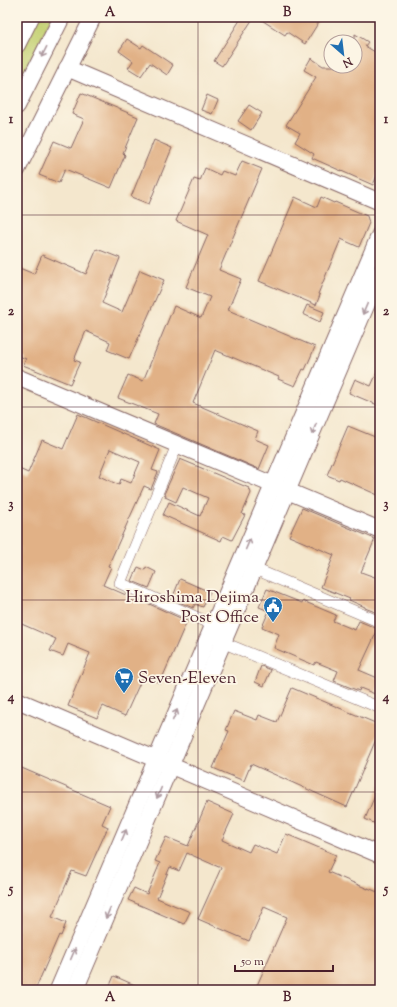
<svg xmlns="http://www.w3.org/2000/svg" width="397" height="1007" viewBox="0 0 397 1007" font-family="'Sorts Mill Goudy',serif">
  <rect width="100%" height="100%" fill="#fcf5e5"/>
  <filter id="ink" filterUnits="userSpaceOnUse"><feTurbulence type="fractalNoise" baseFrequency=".025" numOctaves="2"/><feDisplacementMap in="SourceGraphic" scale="8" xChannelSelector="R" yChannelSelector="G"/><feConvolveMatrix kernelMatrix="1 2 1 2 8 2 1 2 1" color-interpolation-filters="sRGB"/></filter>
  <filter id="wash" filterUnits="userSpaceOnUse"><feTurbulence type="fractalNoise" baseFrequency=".012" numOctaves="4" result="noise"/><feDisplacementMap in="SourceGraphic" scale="16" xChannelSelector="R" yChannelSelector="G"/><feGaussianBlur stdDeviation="0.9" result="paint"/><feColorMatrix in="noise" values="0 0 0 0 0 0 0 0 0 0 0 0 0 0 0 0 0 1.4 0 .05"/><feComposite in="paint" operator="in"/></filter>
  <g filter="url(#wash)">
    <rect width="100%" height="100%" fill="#f4e7cd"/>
    <path fill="#c3d071" stroke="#86784e" d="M 37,17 L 52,17 L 17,87 L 17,57 Z"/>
    <g id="blocks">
      <g fill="#e1b186" fill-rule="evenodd">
        <path d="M 242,17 L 254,17 L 222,66 L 214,61 Z"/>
        <path d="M 257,17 L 322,17 L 305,44 L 287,32 L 285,35 Z"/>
        <path d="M 355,34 L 368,42 L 365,46 L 380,55 L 380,168 L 373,185 L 312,158 L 314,154 L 295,142 L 300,133 L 286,125 L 316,77 L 304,70 L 311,58 L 323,66 L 355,66 Z"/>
        <path d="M 127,39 L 141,48 L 143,45 L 173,65 L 167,75 L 150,63 L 141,76 L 128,68 L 133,61 L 119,51 Z"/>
        <path d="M 81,93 L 138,117 L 123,153 L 125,155 L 111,188 L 65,169 L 59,183 L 39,175 L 54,141 L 71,148 L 84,119 L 72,114 Z"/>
        <path d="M 207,95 L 218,100 L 212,114 L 201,110 Z"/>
        <path d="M 249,105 L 262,113 L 251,130 L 238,121 Z"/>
        <path d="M 154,140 L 172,148 L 149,204 L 131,197 Z"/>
        <path d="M 242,161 L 262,169 L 219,270 L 241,279 L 228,310 L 315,347 L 305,370 L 303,369 L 295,386 L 278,379 L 279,377 L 215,350 L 193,403 L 258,431 L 255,439 L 269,445 L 259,469 L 154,424 L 158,414 L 118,398 L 128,375 L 143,381 L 174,306 L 201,318 L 210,297 L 186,287 L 208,235 L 176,221 L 194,179 L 200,181 L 205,168 L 220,175 L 222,171 L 235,176 Z"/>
        <path d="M 295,197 L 317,207 L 321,197 L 334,203 L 335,202 L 367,216 L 369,223 L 359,247 L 341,239 L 318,294 L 320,295 L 316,305 L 259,281 Z"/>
        <path d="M 97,249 L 120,258 L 102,303 L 122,312 L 140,270 L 164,280 L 129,359 L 107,350 L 110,342 L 86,331 L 74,360 L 80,362 L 70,384 L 23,365 L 26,359 L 17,355 L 17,267 L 34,274 L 42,255 L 86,274 Z"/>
        <path d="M 307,305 L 324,312 L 320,322 L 303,314 Z"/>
        <path d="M 380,366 L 380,406 L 349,393 L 355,379 L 371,386 Z"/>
        <path d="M 78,414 L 160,450 L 152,470 L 158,472 L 151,489 L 144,486 L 108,566 L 111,567 L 103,585 L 126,595 L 127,594 L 187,621 L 160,683 L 143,676 L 125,716 L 103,706 L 97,718 L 68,706 L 90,653 L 68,644 L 63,656 L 50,651 L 56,639 L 17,622 L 17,468 L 28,473 L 42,440 L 63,449 ZM 110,449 L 140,462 L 131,483 L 121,479 L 119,485 L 99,476 Z"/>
        <path d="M 348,426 L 380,439 L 380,496 L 340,478 L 339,480 L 327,475 Z"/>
        <path d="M 180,459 L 249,488 L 251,493 L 242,514 L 245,515 L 232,540 L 223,536 L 221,541 L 163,515 L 169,502 L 200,516 L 208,498 L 183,487 L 176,502 L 165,497 L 166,495 L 164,494 Z"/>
        <path d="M 302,508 L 375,539 L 361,572 L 380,579 L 380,614 L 365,608 L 365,607 L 349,600 L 350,599 L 321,587 L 334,555 L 289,536 Z"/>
        <path d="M 138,567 L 145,570 L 146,567 L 156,572 L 149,588 L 132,581 Z"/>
        <path d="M 180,579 L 210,592 L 203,607 L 195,604 L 193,608 L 172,599 Z"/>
        <path d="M 267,589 L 302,603 L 303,601 L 336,615 L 333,621 L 355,630 L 359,621 L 378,629 L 359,670 L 380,679 L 380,682 L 375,694 L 360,688 L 359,691 L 334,681 L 338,671 L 316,662 L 314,665 L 274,648 L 279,634 L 262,627 L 269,611 L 259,607 Z"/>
        <path d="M 261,666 L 271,670 L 264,686 L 255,682 Z"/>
        <path d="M 292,688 L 380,725 L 380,730 L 347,807 L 251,764 L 244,781 L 213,768 L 229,731 L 226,730 L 234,711 L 257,720 L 259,715 L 277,722 Z"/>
        <path d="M 17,766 L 110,806 L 102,824 L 108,827 L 86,876 L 72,871 L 52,917 L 66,923 L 61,936 L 59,935 L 35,990 L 17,990 Z"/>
        <path d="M 380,784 L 380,826 L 365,819 Z"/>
        <path d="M 207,802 L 234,814 L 222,840 L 249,852 L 253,844 L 277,854 L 286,834 L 336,855 L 328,872 L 368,889 L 368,888 L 380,893 L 380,990 L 255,990 L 287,917 L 264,907 L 249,941 L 198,919 L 221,868 L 187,853 L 179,871 L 170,867 L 157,898 L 190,912 L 184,924 L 128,900 L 134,888 L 147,894 L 160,863 L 155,861 L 166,837 L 188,846 Z"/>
        <path d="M 114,976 L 146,990 L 108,990 Z"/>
      </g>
    </g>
  </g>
  <g filter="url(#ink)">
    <use href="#blocks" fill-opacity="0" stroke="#866564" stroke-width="1"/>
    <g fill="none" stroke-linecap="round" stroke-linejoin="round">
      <g stroke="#866564" stroke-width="12">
        <g id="street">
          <path d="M 177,445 L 120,583 L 220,628"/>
          <path d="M 248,566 L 380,622"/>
          <path d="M 217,640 L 378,707 L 380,703"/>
        </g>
      </g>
      <g stroke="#866564" stroke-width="18">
        <g id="secondary">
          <path d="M 17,45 L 31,17"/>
          <path d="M 67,68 L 380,202"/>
          <path d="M 17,106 L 62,17"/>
          <path d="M 17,170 L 93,17"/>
          <path d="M 17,377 L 380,530"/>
          <path d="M 17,700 L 380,855"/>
          <path d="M 58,990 L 380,234"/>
          <path d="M 75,990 L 380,273"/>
        </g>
      </g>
      <use href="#street" stroke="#fff" stroke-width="11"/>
      <use href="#secondary" stroke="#fff" stroke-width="16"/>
    </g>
    <defs><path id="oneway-shaft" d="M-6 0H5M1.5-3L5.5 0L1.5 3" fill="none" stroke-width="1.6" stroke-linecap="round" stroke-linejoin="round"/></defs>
    <g stroke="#ae9aa0">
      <use href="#oneway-shaft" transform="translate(44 52) rotate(117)"/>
      <use href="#oneway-shaft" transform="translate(365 309) rotate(113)"/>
      <use href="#oneway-shaft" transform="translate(314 429) rotate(113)"/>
      <use href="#oneway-shaft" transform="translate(248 544) rotate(-67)"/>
      <use href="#oneway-shaft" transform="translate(175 715) rotate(-67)"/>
      <use href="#oneway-shaft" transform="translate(159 793) rotate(113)"/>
      <use href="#oneway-shaft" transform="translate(124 835) rotate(-67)"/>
      <use href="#oneway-shaft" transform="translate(108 913) rotate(113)"/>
      <use href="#oneway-shaft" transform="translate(73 954) rotate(-67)"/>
    </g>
  </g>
  <path fill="none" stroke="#4a1f2b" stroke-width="1" stroke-opacity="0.55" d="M 198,17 L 198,990M 17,215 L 380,215M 17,407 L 380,407M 17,600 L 380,600M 17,792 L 380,792"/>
  <defs>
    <g id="civic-pin" transform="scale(1)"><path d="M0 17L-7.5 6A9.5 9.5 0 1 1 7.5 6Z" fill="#1f6fb2" stroke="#fcf5e5"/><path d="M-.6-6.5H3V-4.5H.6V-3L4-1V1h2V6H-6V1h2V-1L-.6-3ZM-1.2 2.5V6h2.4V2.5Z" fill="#fff"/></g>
    <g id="supermarket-pin" transform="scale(1)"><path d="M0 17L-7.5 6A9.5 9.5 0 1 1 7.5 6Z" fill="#1f6fb2" stroke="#fcf5e5"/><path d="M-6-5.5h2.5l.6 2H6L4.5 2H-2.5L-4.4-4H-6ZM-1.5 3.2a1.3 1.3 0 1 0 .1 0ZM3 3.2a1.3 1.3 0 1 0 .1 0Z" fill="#fff"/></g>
  </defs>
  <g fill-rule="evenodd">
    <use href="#civic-pin" x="273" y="606"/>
    <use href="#supermarket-pin" x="124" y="677"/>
  </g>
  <g text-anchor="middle" stroke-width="3.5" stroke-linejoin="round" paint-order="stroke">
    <g font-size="17" fill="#4a1f2b" stroke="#fcf5e5" text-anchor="end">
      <text x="259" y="602">Hiroshima Dejima<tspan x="259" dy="20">Post Office</tspan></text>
      <text x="138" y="683" text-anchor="start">Seven-Eleven</text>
    </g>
  </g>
  <rect width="397" height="1007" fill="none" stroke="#fcf5e5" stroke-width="44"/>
  <g transform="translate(343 54) rotate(152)"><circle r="19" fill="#fcf5e5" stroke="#b59f9b"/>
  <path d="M0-3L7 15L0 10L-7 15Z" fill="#1f6fb2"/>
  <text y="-6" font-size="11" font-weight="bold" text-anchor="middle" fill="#4a1f2b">N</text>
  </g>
  <path d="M235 965v6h98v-6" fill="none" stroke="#4a1f2b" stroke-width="2"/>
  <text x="241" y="965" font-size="12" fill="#4a1f2b" stroke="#fcf5e5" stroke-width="3" paint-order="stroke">50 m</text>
  <rect x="22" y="22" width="353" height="963" fill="none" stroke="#4a1f2b" stroke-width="1.5"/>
  <g font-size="13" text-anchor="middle" font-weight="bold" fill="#4a1f2b">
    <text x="110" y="16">A</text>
    <text x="287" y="16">B</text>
    <text x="11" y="123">1</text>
    <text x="386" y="123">1</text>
    <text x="11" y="315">2</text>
    <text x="386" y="315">2</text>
    <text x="11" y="508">3</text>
    <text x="386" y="508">3</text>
    <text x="11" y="701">4</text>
    <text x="386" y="701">4</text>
    <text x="11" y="893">5</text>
    <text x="386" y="893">5</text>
    <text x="110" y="1001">A</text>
    <text x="287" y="1001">B</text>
  </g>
</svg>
